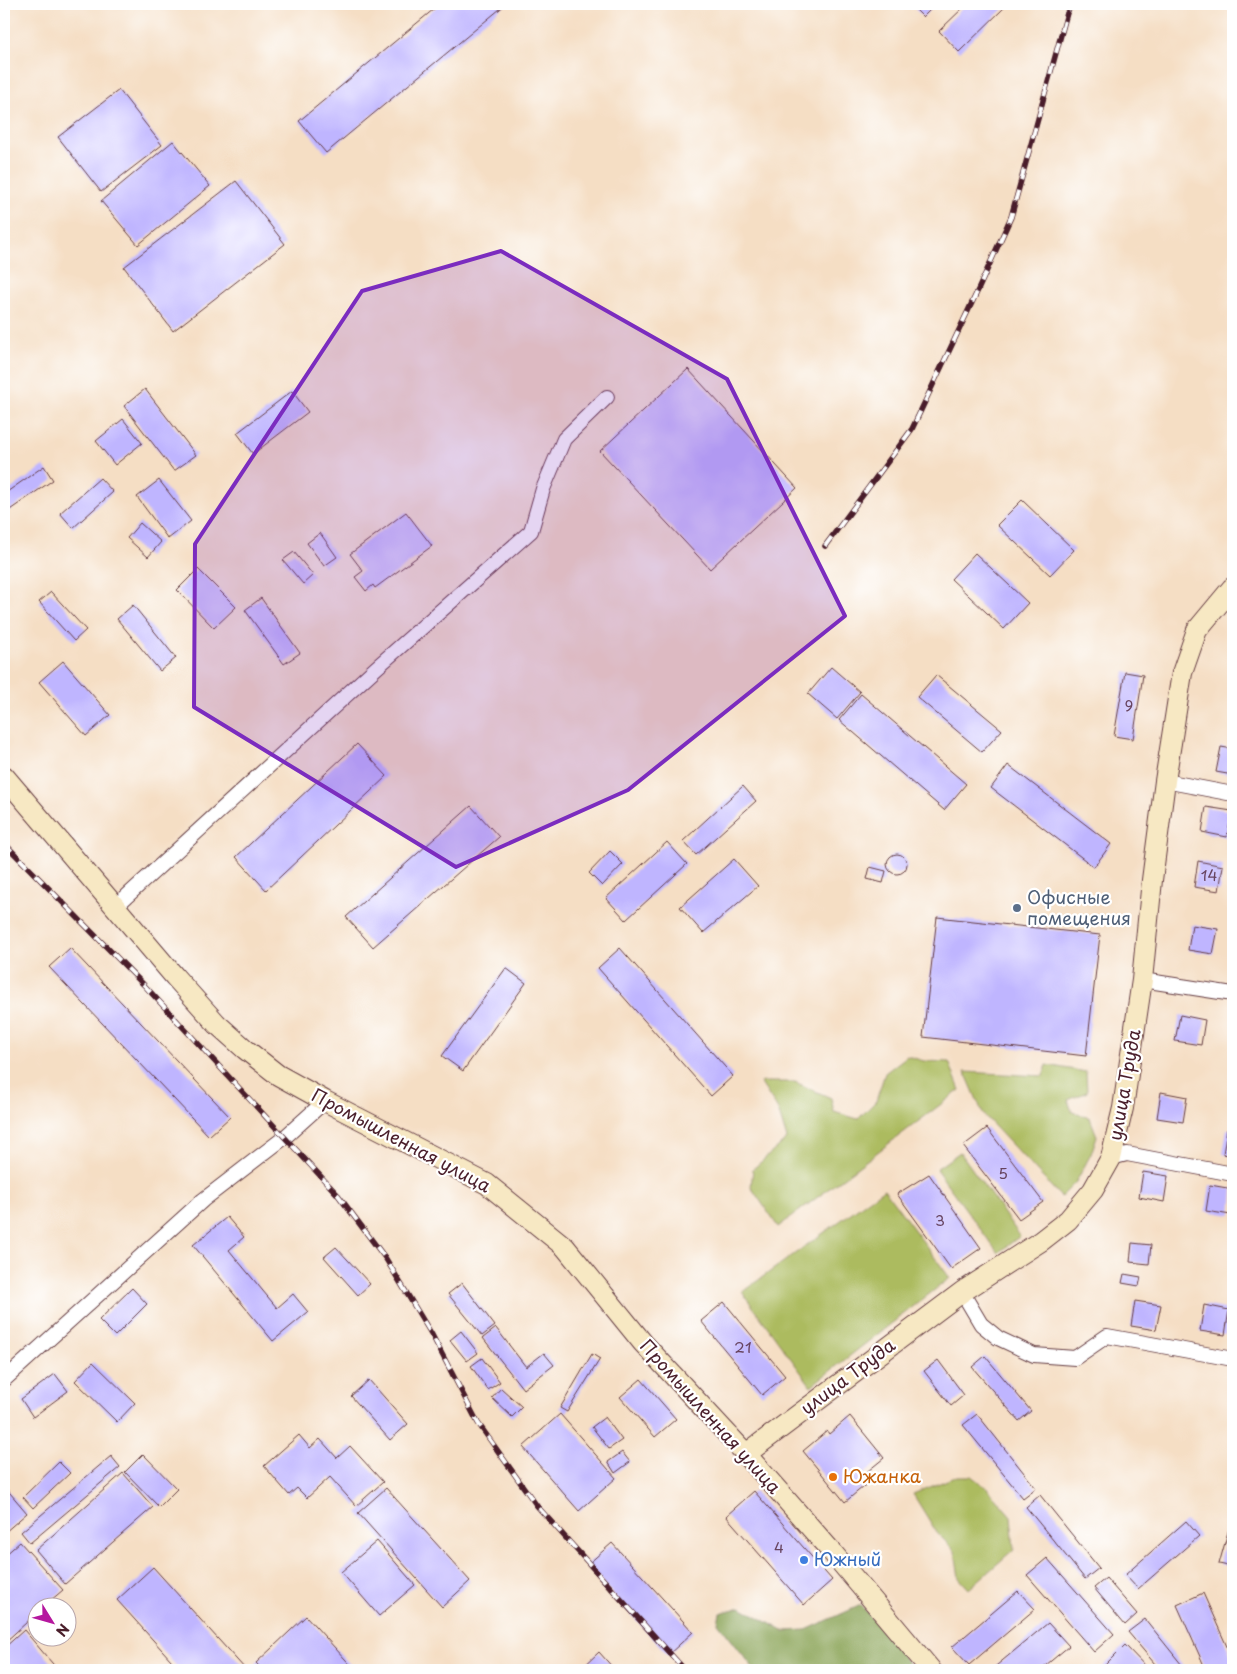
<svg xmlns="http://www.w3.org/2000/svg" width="1237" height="1674" viewBox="0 0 1237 1674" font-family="'Playpen Sans',sans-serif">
  <rect width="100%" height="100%" fill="#fff"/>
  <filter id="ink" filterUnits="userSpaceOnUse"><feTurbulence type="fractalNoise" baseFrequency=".02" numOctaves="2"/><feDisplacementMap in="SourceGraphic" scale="10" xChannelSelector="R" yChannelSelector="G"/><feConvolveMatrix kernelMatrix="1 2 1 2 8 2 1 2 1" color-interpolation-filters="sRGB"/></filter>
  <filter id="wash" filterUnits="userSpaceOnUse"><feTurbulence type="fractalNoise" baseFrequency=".0096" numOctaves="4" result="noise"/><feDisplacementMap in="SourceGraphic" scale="20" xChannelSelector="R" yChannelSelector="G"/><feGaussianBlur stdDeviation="1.12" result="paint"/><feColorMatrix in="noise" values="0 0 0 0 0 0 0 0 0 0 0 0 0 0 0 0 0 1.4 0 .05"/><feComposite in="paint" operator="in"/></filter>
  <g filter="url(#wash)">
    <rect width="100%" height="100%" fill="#f5dec4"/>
    <g fill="#acbb5e" stroke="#7b6d44">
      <path d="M 907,1056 L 924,1061 L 949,1062 L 960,1090 L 778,1227 L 751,1187 L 753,1169 L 787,1139 L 778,1110 L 760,1082 L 795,1082 L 831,1098 L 834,1112 L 858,1119 L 876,1101 L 885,1073 Z"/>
      <path d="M 1047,1065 L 1086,1072 L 1087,1092 L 1068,1100 L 1072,1112 L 1090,1118 L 1097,1136 L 1091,1154 L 1076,1182 L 1061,1197 L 983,1114 L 965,1072 L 1043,1076 Z"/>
      <path d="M 960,1152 L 1020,1236 L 998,1253 L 936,1169 Z"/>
      <path d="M 884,1189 L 950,1278 L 811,1386 L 742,1292 Z"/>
      <path d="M 957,1476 L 971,1476 L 987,1488 L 1011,1516 L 1014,1549 L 969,1589 L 959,1578 L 955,1551 L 937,1533 L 913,1494 Z"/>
    </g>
    <path fill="#89a355" stroke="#6a6140" d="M 861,1605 L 914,1670 L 755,1670 L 718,1623 L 720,1613 L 741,1607 L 783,1631 L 806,1630 Z"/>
    <g id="blocks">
      <g fill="#bfb5ff">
        <path d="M 440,4 L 506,4 L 326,153 L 299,121 Z"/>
        <path d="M 910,4 L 936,4 L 923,17 Z"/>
        <path d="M 967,4 L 1008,4 L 959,52 L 939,31 Z"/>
        <path d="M 119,90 L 162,145 L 101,192 L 58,137 Z"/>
        <path d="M 173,141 L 210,186 L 138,245 L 101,201 Z"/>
        <path d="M 236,181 L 285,244 L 173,331 L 124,267 Z"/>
        <path d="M 688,369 L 797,488 L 710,569 L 600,451 Z"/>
        <path d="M 145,389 L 196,455 L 174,471 L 124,406 Z"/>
        <path d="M 292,391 L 308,412 L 253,454 L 237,433 Z"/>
        <path d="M 123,419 L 142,443 L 115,465 L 96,441 Z"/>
        <path d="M 44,466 L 53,480 L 4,514 L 4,494 Z"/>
        <path d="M 100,478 L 113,492 L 73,528 L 60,513 Z"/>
        <path d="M 159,480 L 191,521 L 168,539 L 137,497 Z"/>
        <path d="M 1022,500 L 1074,550 L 1050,575 L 997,525 Z"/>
        <path d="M 406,512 L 432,546 L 375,588 L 373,585 L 366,591 L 355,577 L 363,571 L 350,554 Z"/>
        <path d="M 140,523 L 161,542 L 148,557 L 127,538 Z"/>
        <path d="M 320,533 L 337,557 L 324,566 L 307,543 Z"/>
        <path d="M 294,552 L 313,575 L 303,584 L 283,560 Z"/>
        <path d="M 975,553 L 1028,603 L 1004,629 L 951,579 Z"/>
        <path d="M 198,569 L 236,607 L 214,628 L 177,590 Z"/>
        <path d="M 51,592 L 86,630 L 74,641 L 39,602 Z"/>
        <path d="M 261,598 L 300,653 L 284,664 L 245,610 Z"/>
        <path d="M 133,605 L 176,658 L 160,671 L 117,619 Z"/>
        <path d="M 63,661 L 110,715 L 86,736 L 39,682 Z"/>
        <path d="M 831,667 L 860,692 L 837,719 L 808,694 Z"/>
        <path d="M 1125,672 L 1143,675 L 1133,739 L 1114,736 Z"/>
        <path d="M 936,675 L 1002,730 L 982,752 L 917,697 Z"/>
        <path d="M 861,694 L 966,784 L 944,810 L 839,720 Z"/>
        <path d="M 357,744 L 387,776 L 266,890 L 236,857 Z"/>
        <path d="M 1221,747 L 1233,749 L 1233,775 L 1216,772 Z"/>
        <path d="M 1008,765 L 1111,844 L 1094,867 L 991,788 Z"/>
        <path d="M 743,786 L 756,801 L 696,855 L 683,841 Z"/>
        <path d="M 471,806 L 499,837 L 373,947 L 346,917 Z"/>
        <path d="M 1206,807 L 1232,811 L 1227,837 L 1202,832 Z"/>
        <path d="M 667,842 L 687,864 L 626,920 L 606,898 Z"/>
        <path d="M 610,851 L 623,864 L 602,886 L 589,873 Z"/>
        <circle cx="897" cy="864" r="10"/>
        <path d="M 734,859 L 758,886 L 703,933 L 680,907 Z"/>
        <path d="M 1198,861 L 1223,866 L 1219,891 L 1194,887 Z"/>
        <path d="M 870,867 L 886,871 L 883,883 L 867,879 Z"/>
        <path d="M 937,917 L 1100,935 L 1086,1056 L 923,1037 Z"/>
        <path d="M 1192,925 L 1218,929 L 1213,954 L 1188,950 Z"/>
        <path d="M 70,948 L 230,1117 L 209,1136 L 49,967 Z"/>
        <path d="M 620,948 L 733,1076 L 711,1096 L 598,968 Z"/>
        <path d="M 506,968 L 526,983 L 463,1071 L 442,1056 Z"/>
        <path d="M 1180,1015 L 1205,1020 L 1201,1045 L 1175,1041 Z"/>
        <path d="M 1161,1092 L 1187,1097 L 1183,1122 L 1157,1118 Z"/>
        <path d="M 987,1128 L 1043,1202 L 1019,1219 L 963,1146 Z"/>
        <path d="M 1227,1129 L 1233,1130 L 1233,1156 L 1223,1154 Z"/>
        <path d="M 1143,1172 L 1168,1176 L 1164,1202 L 1139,1197 Z"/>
        <path d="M 929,1174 L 981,1248 L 951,1269 L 897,1194 Z"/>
        <path d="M 1210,1185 L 1233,1189 L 1231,1215 L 1206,1211 Z"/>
        <path d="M 227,1217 L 244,1237 L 229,1250 L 277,1308 L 293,1294 L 308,1312 L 273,1341 L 193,1245 Z"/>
        <path d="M 1132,1243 L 1151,1245 L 1149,1264 L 1130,1262 Z"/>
        <path d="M 336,1247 L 370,1284 L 358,1295 L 324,1257 Z"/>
        <path d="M 1124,1274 L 1141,1277 L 1139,1286 L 1122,1283 Z"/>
        <path d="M 462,1283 L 495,1326 L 482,1336 L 448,1294 Z"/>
        <path d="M 132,1288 L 147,1304 L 115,1336 L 99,1320 Z"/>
        <path d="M 1135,1301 L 1161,1305 L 1156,1330 L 1131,1326 Z"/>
        <path d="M 724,1302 L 785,1376 L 762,1395 L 701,1321 Z"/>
        <path d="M 1204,1305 L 1229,1310 L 1225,1335 L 1200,1331 Z"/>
        <path d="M 496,1328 L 526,1367 L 544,1353 L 554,1365 L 523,1389 L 483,1338 Z"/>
        <path d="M 461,1331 L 478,1353 L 467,1361 L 450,1340 Z"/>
        <path d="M 592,1354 L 600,1359 L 567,1412 L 560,1408 Z"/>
        <path d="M 985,1356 L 1031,1411 L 1019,1421 L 972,1367 Z"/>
        <path d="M 482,1358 L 500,1382 L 488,1390 L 471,1366 Z"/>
        <path d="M 938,1360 L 964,1395 L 951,1406 L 924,1371 Z"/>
        <path d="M 93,1362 L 135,1403 L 117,1422 L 75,1381 Z"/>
        <path d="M 55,1374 L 68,1391 L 33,1417 L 21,1399 Z"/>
        <path d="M 641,1379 L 676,1419 L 655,1437 L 620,1397 Z"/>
        <path d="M 369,1380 L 408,1424 L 390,1440 L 351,1396 Z"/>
        <path d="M 501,1388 L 522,1407 L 512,1417 L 492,1398 Z"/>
        <path d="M 560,1414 L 616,1478 L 579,1511 L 523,1447 Z"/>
        <path d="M 977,1414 L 1036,1488 L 1023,1498 L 963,1425 Z"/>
        <path d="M 850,1416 L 884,1458 L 863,1475 L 869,1482 L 845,1502 L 803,1451 L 827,1431 L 829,1434 Z"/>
        <path d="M 605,1417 L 622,1440 L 609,1449 L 592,1427 Z"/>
        <path d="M 299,1435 L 310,1448 L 320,1439 L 337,1458 L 350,1446 L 383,1482 L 356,1506 L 330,1477 L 307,1498 L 297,1488 L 289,1495 L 264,1466 Z"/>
        <path d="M 622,1452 L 630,1462 L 615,1473 L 608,1462 Z"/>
        <path d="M 143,1454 L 177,1489 L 159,1507 L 125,1472 Z"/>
        <path d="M 111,1456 L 120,1467 L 30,1543 L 21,1532 Z"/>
        <path d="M 59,1462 L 70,1473 L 33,1508 L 23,1497 Z"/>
        <path d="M 123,1473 L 153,1507 L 65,1584 L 36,1550 Z"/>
        <path d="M 4,1486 L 27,1513 L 4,1533 Z"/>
        <path d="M 386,1488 L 470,1581 L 442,1607 L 358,1513 Z"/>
        <path d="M 754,1491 L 832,1580 L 804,1605 L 726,1516 Z"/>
        <path d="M 1040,1495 L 1099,1568 L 1085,1579 L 1026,1507 Z"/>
        <path d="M 1233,1514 L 1233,1567 L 1219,1564 Z"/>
        <path d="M 1186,1521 L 1199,1536 L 1138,1589 L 1125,1575 Z"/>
        <path d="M 377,1541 L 415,1585 L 379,1616 L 341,1572 Z"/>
        <path d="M 20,1542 L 63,1590 L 44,1606 L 38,1606 L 38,1612 L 4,1643 L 4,1556 Z"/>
        <path d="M 612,1543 L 693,1632 L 668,1655 L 587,1565 Z"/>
        <path d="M 1047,1558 L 1114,1634 L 1094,1652 L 1027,1575 Z"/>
        <path d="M 153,1567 L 246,1670 L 180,1670 L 117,1600 Z"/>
        <path d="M 1106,1578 L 1137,1614 L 1125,1625 L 1094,1588 Z"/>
        <path d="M 1018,1591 L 1035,1609 L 969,1665 L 952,1647 Z"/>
        <path d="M 1203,1593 L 1233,1660 L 1233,1670 L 1206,1670 L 1177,1605 Z"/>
        <path d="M 306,1616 L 355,1670 L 263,1670 L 256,1663 Z"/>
        <path d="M 1145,1619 L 1186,1670 L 1160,1670 L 1128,1632 Z"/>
        <path d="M 1048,1623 L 1069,1646 L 1040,1670 L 991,1670 Z"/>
        <path d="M 24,1630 L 58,1670 L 4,1670 L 4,1648 Z"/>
        <path d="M 1125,1645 L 1149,1670 L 1129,1669 L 1104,1670 L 1102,1668 Z"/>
        <path d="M 599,1652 L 615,1670 L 580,1670 Z"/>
      </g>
    </g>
  </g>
  <g filter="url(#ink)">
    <use href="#blocks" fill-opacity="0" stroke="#643c42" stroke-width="1"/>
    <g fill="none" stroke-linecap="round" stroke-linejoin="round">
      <g stroke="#643c42" stroke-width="16">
        <g id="street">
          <path d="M 1165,781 L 1233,794"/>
          <path d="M 115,907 L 376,668 L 531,531 L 543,489 L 564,439 L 607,397"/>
          <path d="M 1142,980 L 1233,994"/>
          <path d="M 1111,1158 L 1127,1154 L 1233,1174"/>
          <path d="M 962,1292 L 981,1324 L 998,1338 L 1034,1355 L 1075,1358 L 1107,1336 L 1233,1359"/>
          <path d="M 4,1380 L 203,1200 L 285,1137 L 325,1101"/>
        </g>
      </g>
      <g stroke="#643c42" stroke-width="22">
        <g id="secondary">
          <path d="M 4,776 L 175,977 L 217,1024 L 245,1049 L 278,1075 L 325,1101 L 487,1184 L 565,1247 L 643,1343 L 746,1454 L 832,1552 L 931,1670"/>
          <path d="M 746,1454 L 962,1292 L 1041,1241 L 1068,1220 L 1093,1190 L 1111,1158 L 1123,1108 L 1142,980 L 1152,880 L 1165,781 L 1182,673 L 1197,630 L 1232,588 L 1233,589"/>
        </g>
      </g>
      <use href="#street" stroke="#fff" stroke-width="14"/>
      <use href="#secondary" stroke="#f7e8c3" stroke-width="20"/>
      <g stroke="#4a1f2b" stroke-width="5.5">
        <g id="rail">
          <path d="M 825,546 L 912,429 L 978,290 L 1011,217 L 1067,13 L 1072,4"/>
          <path d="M 4,843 L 144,985 L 338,1195 L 386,1259 L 432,1335 L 478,1423 L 537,1506 L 685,1670"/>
        </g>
      </g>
      <use href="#rail" stroke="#fff" stroke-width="4" stroke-dasharray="11" stroke-linecap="butt"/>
    </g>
  </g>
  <path fill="#7b2cbf" fill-opacity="0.2" stroke="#7b2cbf" stroke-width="4" stroke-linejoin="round" d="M 501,251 L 727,379 L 845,616 L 628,790 L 456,867 L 194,707 L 195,544 L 362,291 Z"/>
  <circle fill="#5c6f8a" stroke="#fff" stroke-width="2" cx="1017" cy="908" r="5"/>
  <circle fill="#e8710a" stroke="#fff" stroke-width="2" cx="833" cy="1477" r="5"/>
  <circle fill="#3f7fe0" stroke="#fff" stroke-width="2" cx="804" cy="1560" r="5"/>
  <g text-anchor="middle" stroke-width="4.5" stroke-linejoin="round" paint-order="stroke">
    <g font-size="15" fill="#674460">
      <text x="1129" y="711">9</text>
      <text x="1209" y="881">14</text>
      <text x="1003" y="1179">5</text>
      <text x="940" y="1226">3</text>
      <text x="743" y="1353">21</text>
      <text x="779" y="1553">4</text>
    </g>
    <g font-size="18" fill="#4e5e75" stroke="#fff" text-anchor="start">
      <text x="1027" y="904">Офисные<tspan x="1027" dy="21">помещения</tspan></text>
    </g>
    <g font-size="18" fill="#4a1f2b" stroke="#fff">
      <text transform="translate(1125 1085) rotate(-80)" y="6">улица Труда</text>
      <text transform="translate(401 1141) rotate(28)" y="6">Промышленная улица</text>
      <text transform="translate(848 1377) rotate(-37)" y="6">улица Труда</text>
      <text transform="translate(710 1417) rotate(48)" y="6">Промышленная улица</text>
    </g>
    <g font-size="18" fill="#c56008" stroke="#fff" text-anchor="start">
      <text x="843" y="1483">Южанка</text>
    </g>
    <g font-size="18" fill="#366cbe" stroke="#fff" text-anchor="start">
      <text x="814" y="1566">Южный</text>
    </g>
  </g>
  <rect width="1237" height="1674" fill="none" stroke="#fff" stroke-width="20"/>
  <g transform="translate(52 1622) rotate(127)"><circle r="24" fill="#ffffff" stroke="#b7a5aa"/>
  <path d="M0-4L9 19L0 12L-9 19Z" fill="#b5179e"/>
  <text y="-8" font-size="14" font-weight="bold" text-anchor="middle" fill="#4a1f2b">N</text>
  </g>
</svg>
